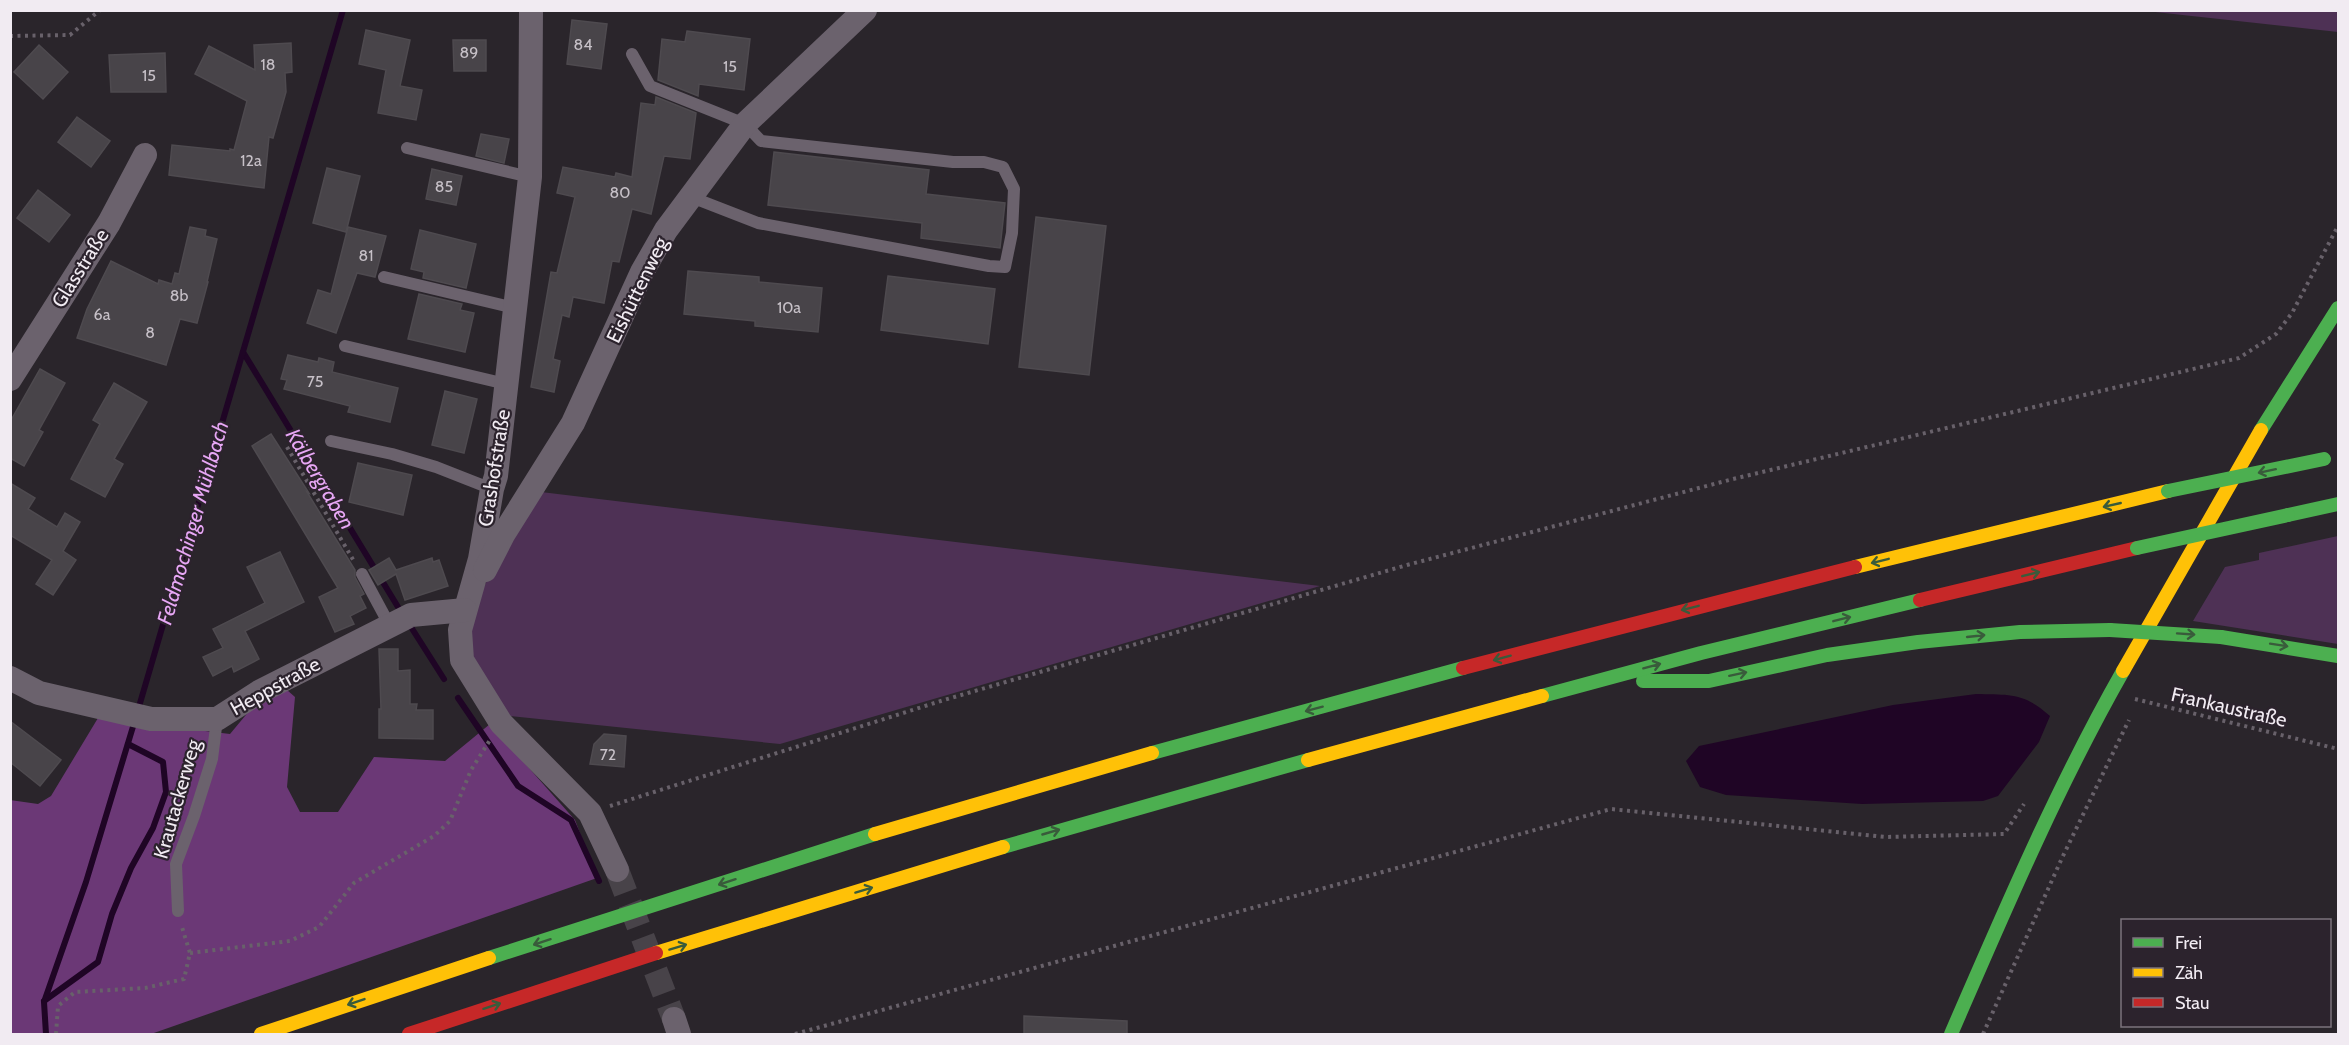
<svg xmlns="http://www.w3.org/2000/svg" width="2349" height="1045" viewBox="0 0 2349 1045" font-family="Cabin,sans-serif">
  <rect width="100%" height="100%" fill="#2a252b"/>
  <g fill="#4e3155">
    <path d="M 2146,11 L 2338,11 L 2338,32 Z"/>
    <path d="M 541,492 L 1320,586 L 780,744 L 510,716 L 472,664 L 470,634 L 482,591 L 496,561 Z"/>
    <path d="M 2338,536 L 2338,644 L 2193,621 L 2225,567 L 2259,560 L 2259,553 Z"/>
  </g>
  <path fill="#6b3876" d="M 287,690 L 295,697 L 287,787 L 300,812 L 338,812 L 374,757 L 445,761 L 490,724 L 575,820 L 597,878 L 151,1034 L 11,1034 L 10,800 L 38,804 L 51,796 L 98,718 L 230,734 L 255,704 Z"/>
  <path fill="#1f0525" d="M 1976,694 C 2010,695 2023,692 2050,716 L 2039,742 L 1998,796 L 1983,801 L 1862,804 L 1726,795 L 1700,787 L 1686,761 L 1699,746 L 1893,705 Z"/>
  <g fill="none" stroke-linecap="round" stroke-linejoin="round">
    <g stroke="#1f0525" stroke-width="6">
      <path d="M 243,352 L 398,607"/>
      <path d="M 411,627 L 444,679"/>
      <path d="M 458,698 L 518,786 L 571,820 L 599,881"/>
      <path d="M 138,710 L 343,10"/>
      <path d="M 44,1001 L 98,962 L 112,914 L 131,868 L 153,828 L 166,792 L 163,762 L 128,744"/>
      <path d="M 46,1034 L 44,1002 L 86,882 L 135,720"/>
    </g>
  </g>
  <g fill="#484449" stroke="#4e4a4f" stroke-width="1.5">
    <path d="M 572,20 L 607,24 L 601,69 L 567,64 Z"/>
    <path d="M 366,30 L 410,40 L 400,86 L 422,90 L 416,120 L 378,113 L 386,70 L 359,64 Z"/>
    <path d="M 687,31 L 750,39 L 744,90 L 699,84 L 698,96 L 658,80 L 662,39 L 685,42 Z"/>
    <path d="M 453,40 L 486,40 L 486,71 L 454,71 Z"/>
    <path d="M 291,43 L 292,72 L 285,73 L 286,92 L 273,138 L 269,137 L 264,188 L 169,175 L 172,145 L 230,151 L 230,149 L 234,150 L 247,101 L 195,74 L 209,46 L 255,70 L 254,45 Z"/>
    <path d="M 39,45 L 68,72 L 43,99 L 14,72 Z"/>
    <path d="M 165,53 L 166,92 L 111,92 L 109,55 Z"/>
    <path d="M 656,97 L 696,113 L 690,159 L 664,156 L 651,214 L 632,209 L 619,262 L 612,261 L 604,303 L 573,297 L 569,317 L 562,315 L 553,359 L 560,361 L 554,392 L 531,387 L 551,272 L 557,273 L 575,197 L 557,193 L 563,167 L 615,177 L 616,173 L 632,177 L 641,103 L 655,105 Z"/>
    <path d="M 77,117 L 110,141 L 91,167 L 58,142 Z"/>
    <path d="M 481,134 L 509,139 L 504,163 L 476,156 Z"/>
    <path d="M 774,152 L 929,170 L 926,194 L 1005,203 L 1000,248 L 921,238 L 922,223 L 768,205 Z"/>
    <path d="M 327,168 L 360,176 L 346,232 L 313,223 Z"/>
    <path d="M 432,169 L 462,176 L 456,205 L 426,199 Z"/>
    <path d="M 38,190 L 70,215 L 49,242 L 17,218 Z"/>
    <path d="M 1036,217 L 1106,226 L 1089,375 L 1019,367 Z"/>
    <path d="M 190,227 L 206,230 L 205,236 L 217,239 L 207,282 L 208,282 L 197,323 L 180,319 L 166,365 L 77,338 L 87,309 L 111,261 L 158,284 L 159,280 L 172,284 L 175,273 L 179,274 Z"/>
    <path d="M 348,227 L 386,236 L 375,277 L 357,273 L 336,333 L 307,323 L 318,290 L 331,294 Z"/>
    <path d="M 420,230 L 476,244 L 466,288 L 423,278 L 424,272 L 411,269 Z"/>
    <path d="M 688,271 L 759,277 L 759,282 L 822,288 L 818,332 L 755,326 L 755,321 L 684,314 Z"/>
    <path d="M 888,276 L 995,289 L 988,344 L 881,330 Z"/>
    <path d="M 419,294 L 462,304 L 460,310 L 474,313 L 465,352 L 408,339 Z"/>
    <path d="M 288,355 L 318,362 L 319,358 L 334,362 L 332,372 L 398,388 L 390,422 L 348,412 L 350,406 L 284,389 L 287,380 L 281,379 Z"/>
    <path d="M 40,369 L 65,383 L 39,430 L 43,432 L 24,466 L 10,458 L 10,422 Z"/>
    <path d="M 114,383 L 147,402 L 114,459 L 123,464 L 105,497 L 71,479 L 100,424 L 93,420 Z"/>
    <path d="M 445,391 L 477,399 L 464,453 L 432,445 Z"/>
    <path d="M 271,434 L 309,493 L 307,492 L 355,570 L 355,577 L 364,594 L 360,596 L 366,608 L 350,616 L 354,624 L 335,632 L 319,597 L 338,588 L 252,446 Z"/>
    <path d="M 358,463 L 412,475 L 403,515 L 349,502 Z"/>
    <path d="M 10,483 L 35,498 L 28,509 L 57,527 L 65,513 L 80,522 L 63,551 L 76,560 L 53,595 L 36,584 L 52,560 L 10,535 Z"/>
    <path d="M 280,552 L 304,602 L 245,631 L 259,659 L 234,672 L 232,666 L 213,676 L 203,657 L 223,648 L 213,629 L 265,603 L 247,567 Z"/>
    <path d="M 389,558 L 396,570 L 432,558 L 433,562 L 439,560 L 448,586 L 405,600 L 396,574 L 378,585 L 369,570 Z"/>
    <path d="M 379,649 L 398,649 L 398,671 L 410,670 L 410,704 L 417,704 L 416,710 L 433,710 L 433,739 L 379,738 L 379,709 L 381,709 Z"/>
    <path d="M 10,721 L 61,760 L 40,786 L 10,762 Z"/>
    <path d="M 604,734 L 626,736 L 624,767 L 590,764 L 594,744 Z"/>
    <path d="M 1024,1016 L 1127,1021 L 1127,1035 L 1024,1035 Z"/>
  </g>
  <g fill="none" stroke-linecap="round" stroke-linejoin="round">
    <path stroke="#484349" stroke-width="24" stroke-dasharray="24 12" stroke-linecap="butt" d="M 617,870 L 674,1019"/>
    <g stroke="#68616a" stroke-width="4" stroke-dasharray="3 4.5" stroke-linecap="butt">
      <path d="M 10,36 L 70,35 L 100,10"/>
      <path d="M 287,447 L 355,563"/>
      <path d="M 2135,699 L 2338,749"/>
      <path d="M 610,806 L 944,700 L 1407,565 L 1733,479 L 2239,358 L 2276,334 L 2292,313 L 2338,226"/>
      <path d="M 190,953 L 290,941 L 319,927 L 354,883 L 434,836 L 450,821 L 471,770 L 490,740"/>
      <path d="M 56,1034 L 58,1006 L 75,992 L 145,988 L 184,979 L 190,953 L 181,924"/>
      <path d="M 795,1034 L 1611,809 L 1886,837 L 2004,834 L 2024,804"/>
      <path d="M 1983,1034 L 2062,858 L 2129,720"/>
    </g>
    <g stroke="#6b626d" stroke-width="12">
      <path d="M 632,54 L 650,86 L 745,124 L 761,141 L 953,162 L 984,162 L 1003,167 L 1014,189 L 1012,233 L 1005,267 L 989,266 L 758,223 L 691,197"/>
      <path d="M 407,148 L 530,177"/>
      <path d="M 384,277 L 515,308"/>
      <path d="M 345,346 L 506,384"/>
      <path d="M 331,441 L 392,454 L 436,467 L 492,489"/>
      <path d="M 362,574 L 390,626"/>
      <path d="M 178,911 L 176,864 L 194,816 L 212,759 L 217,719"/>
    </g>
    <g stroke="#6b626d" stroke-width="24">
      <path d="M 531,10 L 530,177 L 496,476 L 492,489 L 480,559 L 460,630 L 462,660 L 501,723 L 590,813 L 617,870"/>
      <path d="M 10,379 L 109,223 L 145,155"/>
      <path d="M 485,570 L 503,535 L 573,423 L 642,272 L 666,230 L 745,124 L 865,10"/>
      <path d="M 10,678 L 39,693 L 151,719 L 217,719 L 259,692 L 411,615 L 465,610"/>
      <path d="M 674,1019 L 679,1034"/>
    </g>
    <g stroke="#4caf50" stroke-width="14">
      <path d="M 2261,430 L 2338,308"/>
      <path d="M 2288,515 L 2338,504"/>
      <path d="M 2221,637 L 2338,656"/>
      <path d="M 1643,681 L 1709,681 L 1827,655 L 1918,642 L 2020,632 L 2110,630"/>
      <path d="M 1542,696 L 1701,653 L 1920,600"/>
      <path d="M 1152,753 L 1463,668"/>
      <path d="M 1003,847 L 1308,760"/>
      <path d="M 489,958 L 875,834"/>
      <path d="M 1951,1034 C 2004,912 2057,787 2123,671"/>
    </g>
    <g stroke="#ffc107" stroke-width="14">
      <path d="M 1855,567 L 2168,491"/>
      <path d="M 2123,671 L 2261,430"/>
      <path d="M 1308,760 L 1542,696"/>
      <path d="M 875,834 L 1152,753"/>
      <path d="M 656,953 L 1003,847"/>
      <path d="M 261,1034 L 489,958"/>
    </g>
    <g stroke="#c62828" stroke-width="14">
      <path d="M 1920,600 L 2137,548"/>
      <path d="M 1463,668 L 1855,567"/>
      <path d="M 409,1034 L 656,953"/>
    </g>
    <g stroke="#4caf50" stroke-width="14">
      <path d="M 2168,491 L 2324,459"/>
      <path d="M 2137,548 L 2288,515"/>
      <path d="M 2110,630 L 2221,637"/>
    </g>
  </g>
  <defs><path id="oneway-shaft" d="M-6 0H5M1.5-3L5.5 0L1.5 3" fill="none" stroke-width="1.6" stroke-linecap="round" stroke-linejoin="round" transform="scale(1.5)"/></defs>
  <g stroke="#395b3b">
    <use href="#oneway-shaft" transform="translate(2267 471) rotate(168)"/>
    <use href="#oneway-shaft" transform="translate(2112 505) rotate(167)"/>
    <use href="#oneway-shaft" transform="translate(1880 561) rotate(166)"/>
    <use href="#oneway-shaft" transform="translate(2031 574) rotate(-14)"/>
    <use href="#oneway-shaft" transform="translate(1690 608) rotate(166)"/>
    <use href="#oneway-shaft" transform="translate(1842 619) rotate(-14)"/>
    <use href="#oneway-shaft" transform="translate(2186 634) rotate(4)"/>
    <use href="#oneway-shaft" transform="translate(1976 636) rotate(-6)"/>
    <use href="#oneway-shaft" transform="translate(2279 645) rotate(9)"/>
    <use href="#oneway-shaft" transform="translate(1502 658) rotate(165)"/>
    <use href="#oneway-shaft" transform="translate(1652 666) rotate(-15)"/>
    <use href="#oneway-shaft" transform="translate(1738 674) rotate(-12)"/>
    <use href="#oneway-shaft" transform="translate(1314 709) rotate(165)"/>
    <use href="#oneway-shaft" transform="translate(1051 832) rotate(-16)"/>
    <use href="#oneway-shaft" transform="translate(727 882) rotate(162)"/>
    <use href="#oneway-shaft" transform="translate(864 890) rotate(-17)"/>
    <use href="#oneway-shaft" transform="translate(542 942) rotate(162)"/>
    <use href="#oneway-shaft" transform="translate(678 947) rotate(-17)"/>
    <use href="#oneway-shaft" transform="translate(356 1002) rotate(161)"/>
    <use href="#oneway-shaft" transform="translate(492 1006) rotate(-18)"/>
  </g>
  <g text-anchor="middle" stroke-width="4.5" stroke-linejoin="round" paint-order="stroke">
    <g font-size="16" fill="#c7c1c8">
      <text x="583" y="50">84</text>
      <text x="469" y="58">89</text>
      <text x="268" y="70">18</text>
      <text x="730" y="72">15</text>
      <text x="149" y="81">15</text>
      <text x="251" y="166">12a</text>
      <text x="444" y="192">85</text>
      <text x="620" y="198">80</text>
      <text x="366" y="261">81</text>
      <text x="179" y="301">8b</text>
      <text x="789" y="313">10a</text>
      <text x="102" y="320">6a</text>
      <text x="150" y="338">8</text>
      <text x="315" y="387">75</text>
      <text x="608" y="760">72</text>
    </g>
    <g font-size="20" fill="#f1ebf2" stroke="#2c232d">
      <text transform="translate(80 268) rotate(-58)" y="7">Glasstraße</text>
      <text transform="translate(637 290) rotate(-64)" y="7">Eishüttenweg</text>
      <text transform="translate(494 468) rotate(-81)" y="7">Grashofstraße</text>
      <text transform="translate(275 686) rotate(-29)" y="7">Heppstraße</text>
      <text transform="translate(2229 707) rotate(13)" y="7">Frankaustraße</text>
      <text transform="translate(177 799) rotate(-74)" y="7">Krautackerweg</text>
    </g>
    <g font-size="21" font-style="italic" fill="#e7a7f5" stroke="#2c232d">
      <text transform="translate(320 479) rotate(59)" y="7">Kälbergraben</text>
      <text transform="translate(193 523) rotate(-74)" y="7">Feldmochinger Mühlbach</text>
    </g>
  </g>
  <rect width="2349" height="1045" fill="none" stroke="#f1ebf2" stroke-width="24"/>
  <rect x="2121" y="919" width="210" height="108" fill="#2c232d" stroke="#7b737c" stroke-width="1.5"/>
  <rect x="2133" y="938" width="30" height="9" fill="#4caf50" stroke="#7b737c" stroke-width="1.5"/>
  <text x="2175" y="949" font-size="18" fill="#f1ebf2">Frei</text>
  <rect x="2133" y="968" width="30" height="9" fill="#ffc107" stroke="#7b737c" stroke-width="1.5"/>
  <text x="2175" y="979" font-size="18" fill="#f1ebf2">Zäh</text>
  <rect x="2133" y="998" width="30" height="9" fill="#c62828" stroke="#7b737c" stroke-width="1.5"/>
  <text x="2175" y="1009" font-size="18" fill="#f1ebf2">Stau</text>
</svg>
